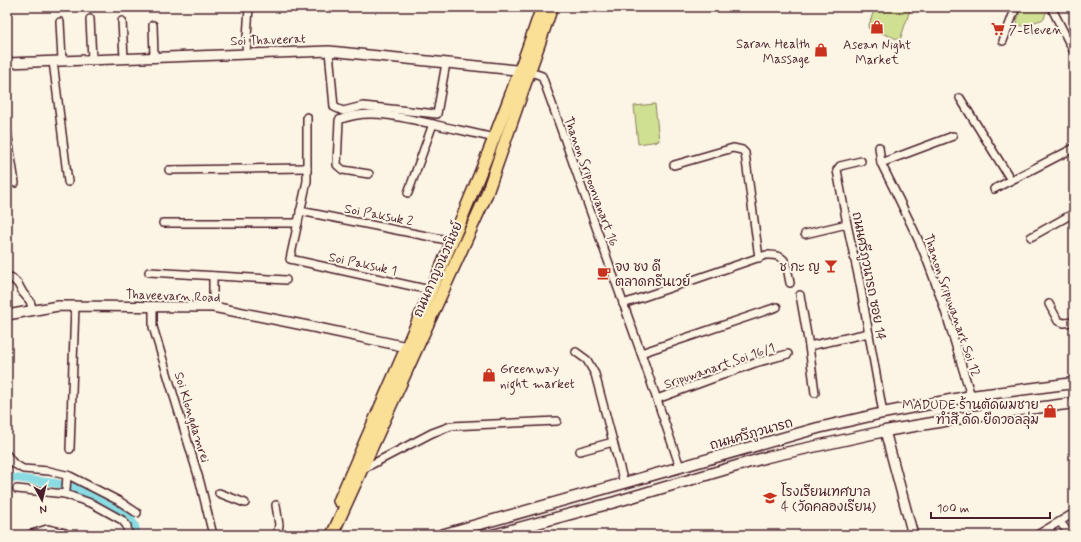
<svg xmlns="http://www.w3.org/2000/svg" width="1081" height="542" viewBox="0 0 1081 542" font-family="Mynerve,'Playpen Sans Thai',sans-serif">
  <rect width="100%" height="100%" fill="#fcf5e5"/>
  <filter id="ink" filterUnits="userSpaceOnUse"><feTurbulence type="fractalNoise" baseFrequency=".025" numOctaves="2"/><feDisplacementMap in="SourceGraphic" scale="8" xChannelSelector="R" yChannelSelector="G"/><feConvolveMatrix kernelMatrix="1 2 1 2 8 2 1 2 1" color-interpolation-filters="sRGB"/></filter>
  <g filter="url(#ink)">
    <g fill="#d0e093" stroke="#8d805f">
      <path d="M 875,7 L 911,7 L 900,40 L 868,28 Z"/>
      <path d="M 1021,7 L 1045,7 L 1046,12 L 1044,19 L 1022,26 L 1018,25 L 1017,21 Z"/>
      <path d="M 655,104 L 659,141 L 638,144 L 634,106 Z"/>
    </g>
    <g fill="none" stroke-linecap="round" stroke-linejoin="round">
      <path stroke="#8adce2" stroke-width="8" d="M 7,477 L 55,483 L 75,488 L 129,516 L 135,526 L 137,535"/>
      <g stroke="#4a1f2b" stroke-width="10">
        <g id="minor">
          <path d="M 1051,7 L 1074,52"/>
          <path d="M 90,19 L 92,59"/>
          <path d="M 122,21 L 124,58"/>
          <path d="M 60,22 L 62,60"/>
          <path d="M 153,25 L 154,56"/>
          <path d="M 1003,41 L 1016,7"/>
          <path d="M 329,51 L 334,107 L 343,111 L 363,106 L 437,114 L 446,63"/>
          <path d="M 246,53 L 249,7"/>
          <path d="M 53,61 L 68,182"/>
          <path d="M 528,71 L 542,76 L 641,353 L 680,467"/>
          <path d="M 960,98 L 1011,180"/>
          <path d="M 307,117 L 307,181 L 290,259 L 430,290"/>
          <path d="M 7,131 L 15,183"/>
          <path d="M 953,136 L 881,163 C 895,191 909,219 922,248 C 942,296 956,347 971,396"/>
          <path d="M 879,147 L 881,163"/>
          <path d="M 861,161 L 840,166 L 837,170 L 847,224 L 860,284 L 883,413"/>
          <path d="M 674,165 L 733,148 L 742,150 L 745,153 L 759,258"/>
          <path d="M 169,170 L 307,168"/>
          <path d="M 369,174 L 343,170 L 337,165 L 339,120 C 369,107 403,118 433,124 C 454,129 474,133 494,138"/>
          <path d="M 994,189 L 1074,148"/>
          <path d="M 408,193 L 433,124"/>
          <path d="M 300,211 L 452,241"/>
          <path d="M 163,223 L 298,223"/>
          <path d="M 805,234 L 847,224"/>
          <path d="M 1031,237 L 1074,213"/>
          <path d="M 149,272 L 286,280"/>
          <path d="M 7,276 L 12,278 L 18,284 L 23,293 L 30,301 L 33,311"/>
          <path d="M 800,295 L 809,346 L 815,393"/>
          <path d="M 623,304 L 766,255 C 789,254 786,265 790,283"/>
          <path d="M 1049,304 L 1058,321 L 1064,323 L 1074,322"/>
          <path d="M 153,306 L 153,327 L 200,482 L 213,535"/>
          <path d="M 213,307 L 213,276"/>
          <path d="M 809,346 L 869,333"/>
          <path d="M 576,352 L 587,360 L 595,374 L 624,483"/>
          <path d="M 641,353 L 777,307"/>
          <path d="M 657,399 L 755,363 L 788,354"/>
          <path d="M 70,449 L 75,306"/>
          <path d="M 580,451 L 613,442"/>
          <path d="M 7,455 L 13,463 L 23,469 L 49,471 L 70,476 L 119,501 L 137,513"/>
          <path d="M 361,470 L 432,433 L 451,426 L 557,421"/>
          <path d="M 17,489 L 65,494 L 93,504 L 122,520 L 127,526 L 128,535"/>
          <path d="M 219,493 L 245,503"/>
          <path d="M 65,494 L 66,490 L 67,475"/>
          <path d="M 276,505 L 279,525 L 277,535"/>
          <path d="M 1060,522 L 1067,531 L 1068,535"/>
          <path d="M 29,535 L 47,529 L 65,533 L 67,535"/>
          <path d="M 1037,535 L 1074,513"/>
        </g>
      </g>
      <g stroke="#4a1f2b" stroke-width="12">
        <g id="tertiary">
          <path d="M 7,63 L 329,51 L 526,71"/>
          <path d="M 7,315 L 58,306 L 213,307 L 318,328 L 407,347"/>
          <path d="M 885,431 L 913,535"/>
        </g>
      </g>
      <g stroke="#4a1f2b" stroke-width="13">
        <g id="secondary">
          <path d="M 441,535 L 818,428 L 883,413 L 971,396 L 1074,383"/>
          <path d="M 493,535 L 615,502 L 767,457 L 885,431 L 974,416 L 1074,403"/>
        </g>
      </g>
      <g stroke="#4a1f2b" stroke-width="14">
        <g id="primary">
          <path d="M 339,501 C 410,338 485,176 542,7"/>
          <path d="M 332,535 L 486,196 L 552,7"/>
        </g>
      </g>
      <use href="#minor" stroke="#fcf5e5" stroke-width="7"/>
      <use href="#tertiary" stroke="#fcf5e5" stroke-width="9"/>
      <use href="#secondary" stroke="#fcf5e5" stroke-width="10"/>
      <use href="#primary" stroke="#fadf96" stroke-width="11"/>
    </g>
  </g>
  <defs>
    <g id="shop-bare" transform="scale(1.08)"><path d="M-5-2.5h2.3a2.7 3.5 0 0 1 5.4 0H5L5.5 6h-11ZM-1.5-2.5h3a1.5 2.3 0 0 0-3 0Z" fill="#c8321e" stroke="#fcf5e5" stroke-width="2.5" paint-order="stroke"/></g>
    <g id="supermarket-bare" transform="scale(1.08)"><path d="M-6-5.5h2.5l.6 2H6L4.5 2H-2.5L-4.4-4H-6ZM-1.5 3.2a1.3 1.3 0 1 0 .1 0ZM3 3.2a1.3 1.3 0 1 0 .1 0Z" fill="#c8321e" stroke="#fcf5e5" stroke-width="2.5" paint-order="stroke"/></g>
    <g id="bar-bare" transform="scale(1.08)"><path d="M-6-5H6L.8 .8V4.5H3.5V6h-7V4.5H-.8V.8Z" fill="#c8321e" stroke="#fcf5e5" stroke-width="2.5" paint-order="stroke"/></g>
    <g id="cafe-bare" transform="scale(1.08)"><path d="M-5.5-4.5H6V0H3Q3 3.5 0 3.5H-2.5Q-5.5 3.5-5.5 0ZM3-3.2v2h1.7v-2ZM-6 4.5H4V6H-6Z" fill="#c8321e" stroke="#fcf5e5" stroke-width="2.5" paint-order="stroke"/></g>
    <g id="school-bare" transform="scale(1.08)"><path d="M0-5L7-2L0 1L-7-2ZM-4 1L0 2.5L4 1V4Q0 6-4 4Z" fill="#c8321e" stroke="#fcf5e5" stroke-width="2.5" paint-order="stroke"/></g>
  </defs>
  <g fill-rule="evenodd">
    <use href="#shop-bare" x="877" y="27"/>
    <use href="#supermarket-bare" x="998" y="29"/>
    <use href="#shop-bare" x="821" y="50"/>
    <use href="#bar-bare" x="831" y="266"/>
    <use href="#cafe-bare" x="604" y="273"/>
    <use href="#shop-bare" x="489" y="375"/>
    <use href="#shop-bare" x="1050" y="411"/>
    <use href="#school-bare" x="770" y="498"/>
  </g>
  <g text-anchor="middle" stroke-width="4" stroke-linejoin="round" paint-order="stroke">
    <g font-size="13" fill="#4a1f2b" stroke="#fcf5e5" text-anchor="start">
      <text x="1009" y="34">7-Eleven</text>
      <text x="810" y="48" text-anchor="end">Saran Health<tspan x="810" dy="15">Massage</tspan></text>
      <text x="877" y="49" text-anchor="middle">Asean Night<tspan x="877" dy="15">Market</tspan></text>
      <text x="615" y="271">จง ชง ดี<tspan x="615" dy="15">ตลาดกรีนเวย์</tspan></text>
      <text x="820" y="271" text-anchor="end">ช กะ ญ</text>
      <text x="500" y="373">Greenway<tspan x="500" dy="15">night market</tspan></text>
      <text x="1039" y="409" text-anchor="end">MADUDE ร้านตัดผมชาย<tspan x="1039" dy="15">ทำสี ดัด ยืดวอลลุ่ม</tspan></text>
      <text x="781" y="496">โรงเรียนเทศบาล<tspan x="781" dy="15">4 (วัดคลองเรียน)</tspan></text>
    </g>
    <g font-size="13" fill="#4a1f2b" stroke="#fcf5e5">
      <text transform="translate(268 39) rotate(-2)" y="5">Soi Thaveerat</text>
      <text transform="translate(592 181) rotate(70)" y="5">Thanon Sripoonvanart 16</text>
      <text transform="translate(379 214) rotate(11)" y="5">Soi Paksuk 2</text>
      <text transform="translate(363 263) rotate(12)" y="5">Soi Paksuk 1</text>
      <text transform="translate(437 269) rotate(-66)" y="5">ถนนกาญจนวณิชย์</text>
      <text transform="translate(870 276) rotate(79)" y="5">ถนนศรีภูวนารถ ซอย 14</text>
      <text transform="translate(173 295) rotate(2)" y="5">Thaveevarn Road</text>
      <text transform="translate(953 305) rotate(71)" y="5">Thanon Sripuwanart Soi 12</text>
      <text transform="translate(719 365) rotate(-19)" y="5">Sripuwanart Soi 16/1</text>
      <text transform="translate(193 417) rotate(73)" y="5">Soi Klongdamrei</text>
      <text transform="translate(751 433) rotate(-16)" y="5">ถนนศรีภูวนารถ</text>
    </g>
  </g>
  <rect width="1081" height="542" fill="none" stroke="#fcf5e5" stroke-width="24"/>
  <rect x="12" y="12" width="1057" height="518" fill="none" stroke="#4a1f2b" stroke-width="1.5" filter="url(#ink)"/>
  <g transform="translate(42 500) rotate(172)" stroke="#fcf5e5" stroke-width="3" paint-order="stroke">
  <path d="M0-3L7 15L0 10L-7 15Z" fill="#4a1f2b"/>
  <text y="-6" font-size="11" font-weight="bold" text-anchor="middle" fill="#4a1f2b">N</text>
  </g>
  <path d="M931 512v6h119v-6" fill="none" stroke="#4a1f2b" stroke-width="2"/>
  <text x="937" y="512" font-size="12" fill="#4a1f2b" stroke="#fcf5e5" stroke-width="3" paint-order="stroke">100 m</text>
</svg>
